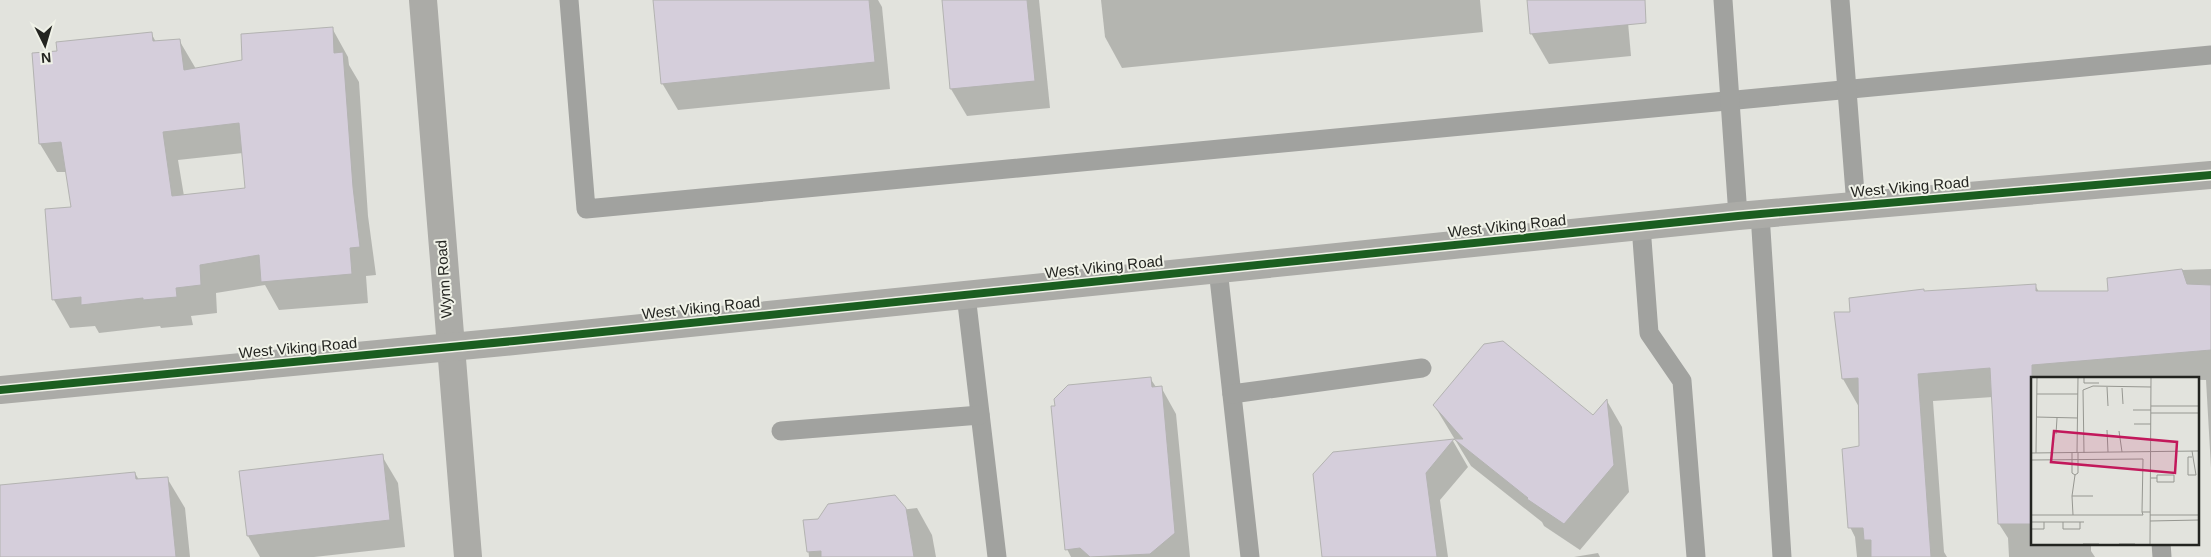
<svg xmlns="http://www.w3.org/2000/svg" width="2211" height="557" viewBox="0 0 2211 557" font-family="Arial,sans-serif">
  <rect width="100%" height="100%" fill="#e2e3dd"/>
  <g fill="#0003" fill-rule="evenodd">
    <path d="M 667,0 L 878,0 L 882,7 L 890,89 L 678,110 L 662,83 Z"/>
    <path d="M 943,0 L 1039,0 L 1050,108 L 967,116 L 951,89 Z"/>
    <path d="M 1101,0 L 1480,0 L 1483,32 L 1122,68 L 1105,37 Z"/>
    <path d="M 1528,0 L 1626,0 L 1631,56 L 1549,64 L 1531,33 Z"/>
    <path d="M 332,28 L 348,57 L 349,65 L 359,82 L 368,216 L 376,275 L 366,276 L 368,303 L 279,310 L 265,285 L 216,293 L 217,313 L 191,316 L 193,325 L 161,328 L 160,326 L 99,333 L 95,326 L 70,328 L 54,300 L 72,208 L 67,172 L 57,172 L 40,144 L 33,54 L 59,52 L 151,33 L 156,42 L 179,40 L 196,69 L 243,61 ZM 243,153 L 246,189 L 184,196 L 178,160 Z"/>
    <path d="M 2211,269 L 2211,468 L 2206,380 L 2032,378 L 2032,543 L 2091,543 L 2091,551 L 2095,557 L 2009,557 L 2008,538 L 1999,524 L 1993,397 L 1933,401 L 1944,552 L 1947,557 L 1857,557 L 1855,537 L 1850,527 L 1860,447 L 1859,407 L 1843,379 L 1836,313 L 1851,313 L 1924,292 L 2035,285 L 2039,292 L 2110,292 L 2182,270 Z"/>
    <path d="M 1150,378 L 1156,387 L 1161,387 L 1176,414 L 1190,557 L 1071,557 L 1067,549 Z"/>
    <path d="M 1607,401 L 1622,427 L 1629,492 L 1580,550 L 1544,526 L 1542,522 L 1471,466 L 1434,405 L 1594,417 Z"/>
    <path d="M 1453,441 L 1468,467 L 1440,500 L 1448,557 L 1323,557 L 1334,454 Z"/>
    <path d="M 382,456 L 398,483 L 405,547 L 314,557 L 260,557 L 248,536 Z"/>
    <path d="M 135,473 L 139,480 L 167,478 L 185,508 L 190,557 L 0,557 L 0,486 Z"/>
    <path d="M 917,508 L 932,535 L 936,557 L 809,557 L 805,521 Z"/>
    <path d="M 1598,553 L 1600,557 L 1574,557 Z"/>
  </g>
  <g fill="#d5cedb" stroke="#b3b3b1" fill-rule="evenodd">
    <path d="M 653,0 L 869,0 L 875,62 L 661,84 Z"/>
    <path d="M 942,0 L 1027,0 L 1035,81 L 950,89 Z"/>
    <path d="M 1527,0 L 1645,0 L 1646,23 L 1530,34 Z"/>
    <path d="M 333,27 L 334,53 L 343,52 L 353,187 L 360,247 L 350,248 L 352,274 L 261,282 L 259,255 L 200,265 L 201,285 L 176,288 L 177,297 L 143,300 L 143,298 L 81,305 L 81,297 L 52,300 L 45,209 L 71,207 L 61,142 L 39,144 L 32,53 L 57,51 L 56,42 L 152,32 L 153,41 L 180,39 L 184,70 L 242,60 L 241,34 ZM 239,123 L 245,188 L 172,196 L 163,132 Z"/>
    <path d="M 2182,269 L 2187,284 L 2211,285 L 2211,350 L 2032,365 L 2032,524 L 1998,524 L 1990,368 L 1918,374 L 1931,557 L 1871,557 L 1871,540 L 1864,540 L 1863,528 L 1848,528 L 1842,449 L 1859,446 L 1858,378 L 1842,379 L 1834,312 L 1850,312 L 1849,298 L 1924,289 L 1924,291 L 2036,284 L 2036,291 L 2108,291 L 2107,278 Z"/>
    <path d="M 1503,341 L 1593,415 L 1607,399 L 1614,465 L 1564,524 L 1527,499 L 1528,498 L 1454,439 L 1463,439 L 1433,405 L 1484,344 Z"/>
    <path d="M 1151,377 L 1152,387 L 1162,386 L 1175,533 L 1150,554 L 1090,557 L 1080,548 L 1065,550 L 1051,406 L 1055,406 L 1054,399 L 1068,385 Z"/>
    <path d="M 1454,439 L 1426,473 L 1437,557 L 1322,557 L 1313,474 L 1333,452 Z"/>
    <path d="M 383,454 L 390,520 L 247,536 L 239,471 Z"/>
    <path d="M 135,472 L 136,479 L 168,477 L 176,557 L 0,557 L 0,485 Z"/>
    <path d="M 895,495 L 906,508 L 914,557 L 821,557 L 821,551 L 807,552 L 803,520 L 818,519 L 828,504 Z"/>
  </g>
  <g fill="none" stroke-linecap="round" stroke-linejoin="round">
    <g stroke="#a1a29f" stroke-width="19">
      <path d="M 569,0 L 586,209 L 2211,55"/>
      <path d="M 1723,0 L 1738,216"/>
      <path d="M 1840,0 L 1856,206"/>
      <path d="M 1760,214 L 1782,557"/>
      <path d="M 1641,226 L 1649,333 L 1682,381 L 1696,557"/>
      <path d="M 1218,269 L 1250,557"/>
      <path d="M 966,295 L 997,557"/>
      <path d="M 1232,394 L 1422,368"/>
      <path d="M 781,431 L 980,415"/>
      <path d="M 2161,543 L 2162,557"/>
    </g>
    <g stroke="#ababa7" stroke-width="28">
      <path d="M 423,0 L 468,557"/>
      <path d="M 0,390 L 514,341 L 1738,216 L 2211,175"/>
    </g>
    <g stroke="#f0f2e8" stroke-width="11">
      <path id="cycleway" d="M 0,390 L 514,341 L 1738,216 L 2211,175"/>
    </g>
    <use href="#cycleway" stroke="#1b5e20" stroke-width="8"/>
  </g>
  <g text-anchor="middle" stroke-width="4" stroke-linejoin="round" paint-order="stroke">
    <g font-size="15" fill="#232420" stroke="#f0f2e8">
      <text transform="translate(1910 187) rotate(-5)" y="5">West Viking Road</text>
      <text transform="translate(1507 226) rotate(-6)" y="5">West Viking Road</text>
      <text transform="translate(1104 267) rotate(-6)" y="5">West Viking Road</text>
      <text transform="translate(444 279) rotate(-94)" y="5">Wynn Road</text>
      <text transform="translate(701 308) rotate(-6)" y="5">West Viking Road</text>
      <text transform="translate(298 348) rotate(-5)" y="5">West Viking Road</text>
    </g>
  </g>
  <g transform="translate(2031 377)">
    <rect width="168" height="168" fill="#e2e3dd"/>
    <path fill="none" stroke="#969791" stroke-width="1" d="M 53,0 L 53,6 L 68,6M 76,10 L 77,29M 91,11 L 92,27M 6,17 L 47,17M 120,29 L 168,29M 102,33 L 120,33M 120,36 L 168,36M 5,40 L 47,41M 103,47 L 120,47M 76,53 L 77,75M 88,54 L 91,75M 25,57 L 26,41M 161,74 L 165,98 L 157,98 L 157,80 L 161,80M 0,76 L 168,74M 5,76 L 6,0M 41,76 L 41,96 L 44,98 L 41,119 L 62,119M 46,76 L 47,0M 53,76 L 52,13 L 62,9 L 120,10M 0,83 L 112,82 L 111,135 L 119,135M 44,98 L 47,96 L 47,76M 120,101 L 126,101 L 126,105 L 143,105 L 143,98 L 126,98 L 126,101M 0,138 L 42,138 L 41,119M 42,138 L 112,138 L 111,135M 119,138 L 168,138M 119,144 L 168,143M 0,145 L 53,145M 32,145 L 32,152 L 49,152 L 49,145M 0,152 L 13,152 L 13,145M 52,167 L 68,167M 88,167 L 104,167M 119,167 L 120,0"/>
    <path fill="#c2185b" fill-opacity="0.15" stroke="#c2185b" stroke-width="2.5" d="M 23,54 L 146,65 L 144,96 L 20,85 Z"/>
    <rect width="168" height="168" fill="none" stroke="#232420" stroke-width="2.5"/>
  </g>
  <g transform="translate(45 45) rotate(175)" stroke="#f0f2e8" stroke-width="4" paint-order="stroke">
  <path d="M0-4L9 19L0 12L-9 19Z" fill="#232420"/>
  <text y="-8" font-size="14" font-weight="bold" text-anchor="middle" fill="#232420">N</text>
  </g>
</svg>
